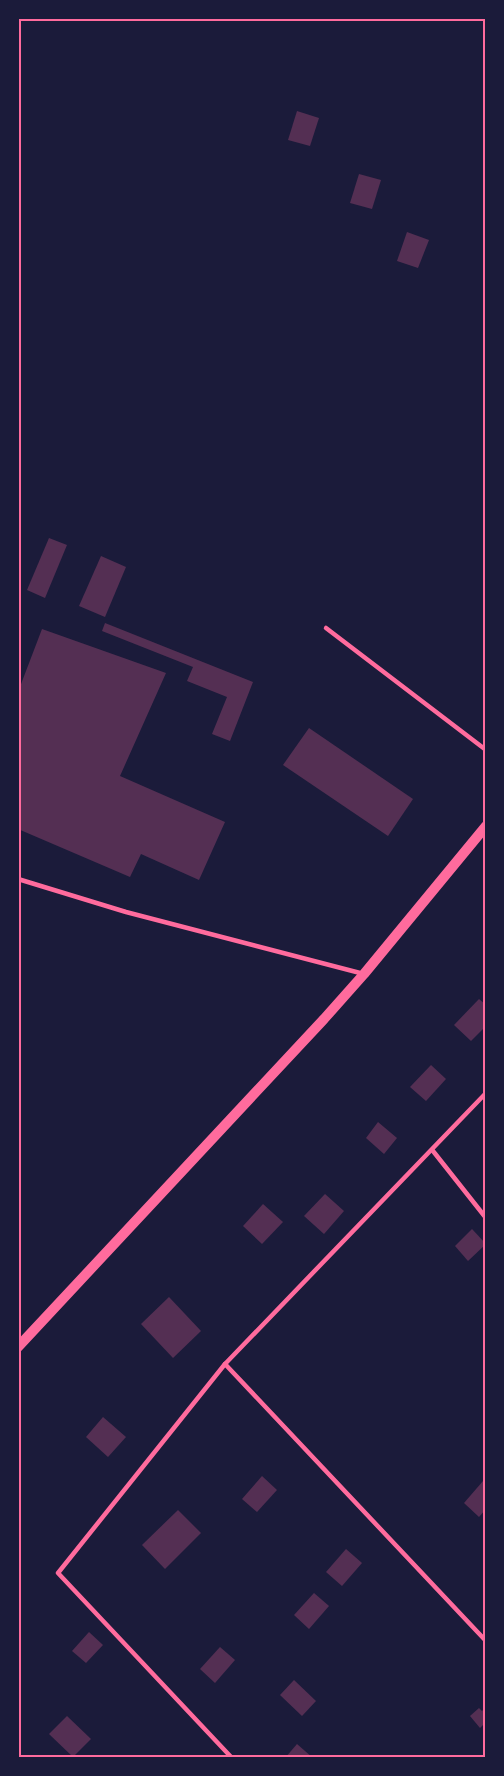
<svg xmlns="http://www.w3.org/2000/svg" width="504" height="1776" viewBox="0 0 504 1776" font-family="'Exo 2',sans-serif">
  <rect width="100%" height="100%" fill="#1b1b3a"/>
  <g fill="#542f53">
    <path d="M 297,111 L 319,118 L 310,146 L 288,140 Z"/>
    <path d="M 359,174 L 381,180 L 372,209 L 350,203 Z"/>
    <path d="M 407,232 L 429,240 L 418,268 L 397,261 Z"/>
    <path d="M 49,538 L 67,545 L 45,598 L 27,590 Z"/>
    <path d="M 101,556 L 126,567 L 105,617 L 79,606 Z"/>
    <path d="M 105,623 L 253,682 L 230,741 L 212,734 L 227,697 L 187,681 L 193,667 L 102,631 Z"/>
    <path d="M 42,629 L 166,673 L 120,776 L 225,822 L 199,880 L 141,854 L 130,877 L 18,829 L 18,692 Z"/>
    <path d="M 309,728 L 413,799 L 388,836 L 283,765 Z"/>
    <path d="M 479,999 L 486,1005 L 486,1026 L 471,1041 L 454,1025 Z"/>
    <path d="M 431,1065 L 446,1079 L 426,1101 L 410,1087 Z"/>
    <path d="M 378,1122 L 397,1138 L 384,1154 L 366,1138 Z"/>
    <path d="M 325,1194 L 344,1211 L 324,1234 L 304,1216 Z"/>
    <path d="M 263,1204 L 283,1222 L 262,1244 L 243,1226 Z"/>
    <path d="M 472,1229 L 486,1244 L 468,1261 L 455,1246 Z"/>
    <path d="M 169,1297 L 201,1331 L 173,1358 L 141,1324 Z"/>
    <path d="M 103,1417 L 126,1437 L 108,1457 L 86,1437 Z"/>
    <path d="M 262,1476 L 277,1490 L 257,1512 L 242,1499 Z"/>
    <path d="M 483,1481 L 486,1483 L 486,1509 L 479,1517 L 464,1503 Z"/>
    <path d="M 178,1510 L 201,1533 L 165,1569 L 142,1545 Z"/>
    <path d="M 346,1549 L 362,1563 L 342,1586 L 326,1572 Z"/>
    <path d="M 314,1593 L 329,1606 L 309,1629 L 294,1615 Z"/>
    <path d="M 89,1632 L 103,1645 L 86,1663 L 72,1651 Z"/>
    <path d="M 220,1647 L 235,1660 L 215,1683 L 200,1669 Z"/>
    <path d="M 294,1680 L 316,1701 L 302,1716 L 280,1695 Z"/>
    <path d="M 486,1707 L 486,1722 L 480,1728 L 470,1716 L 479,1708 L 482,1711 Z"/>
    <path d="M 67,1716 L 91,1739 L 73,1757 L 49,1734 Z"/>
    <path d="M 297,1744 L 313,1758 L 285,1758 Z"/>
  </g>
  <g fill="none" stroke-linecap="round" stroke-linejoin="round">
    <g stroke="#ff6b9d" stroke-width="4.5">
      <path d="M 326,628 L 486,750"/>
      <path d="M 18,879 L 126,912 L 364,974"/>
      <path d="M 433,1151 L 486,1218"/>
      <path d="M 225,1364 L 486,1641"/>
      <path d="M 232,1758 L 58,1573 L 225,1364 L 486,1093"/>
    </g>
    <path stroke="#ff6b9d" stroke-width="10" d="M 18,1347 L 324,1019 L 364,974 L 486,826"/>
  </g>
  <rect width="504" height="1776" fill="none" stroke="#1b1b3a" stroke-width="39"/>
  <rect x="20" y="20" width="464" height="1736" fill="none" stroke="#ff6b9d" stroke-width="2"/>
</svg>
